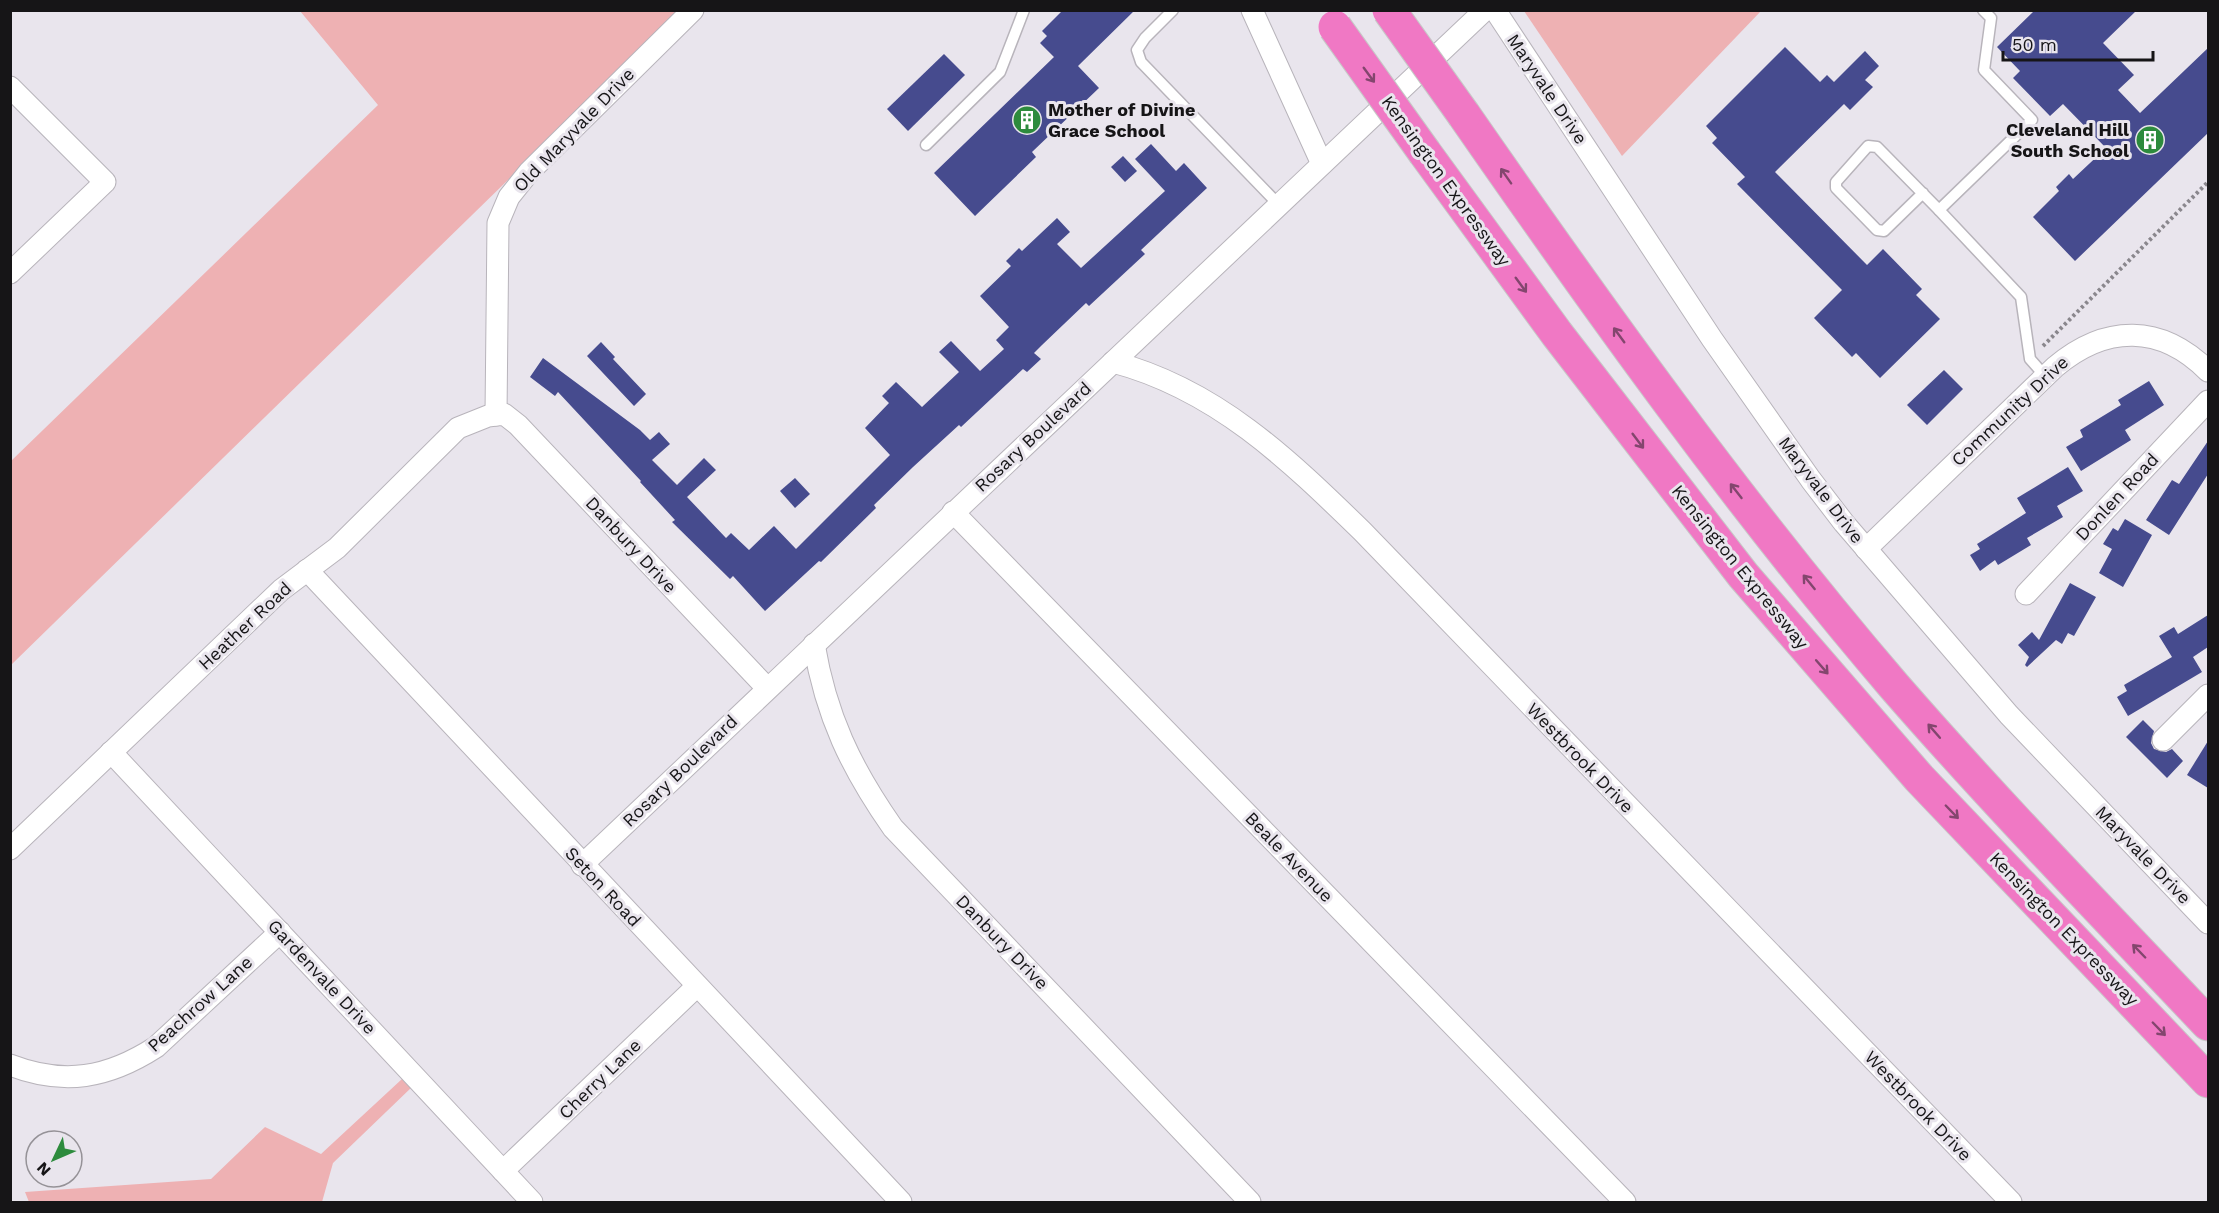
<svg xmlns="http://www.w3.org/2000/svg" width="2219" height="1213" viewBox="0 0 2219 1213" font-family="'Work Sans',sans-serif">
  <rect width="100%" height="100%" fill="#e9e5ed"/>
  <g fill="#eeb1b3">
    <path d="M 300,11 L 681,11 L 11,665 L 10,462 L 378,105 Z"/>
    <path d="M 1524,11 L 1761,11 L 1622,156 Z"/>
    <path d="M 402,1079 L 413,1086 L 333,1163 L 322,1202 L 29,1202 L 25,1192 L 211,1179 L 265,1127 L 321,1154 Z"/>
  </g>
  <g fill="#464b8e">
    <path d="M 1063,10 L 1135,10 L 1078,66 L 1099,88 L 1032,152 L 1036,157 L 975,216 L 934,173 L 1054,57 L 1040,43 L 1047,36 L 1042,31 Z"/>
    <path d="M 2035,10 L 2137,10 L 2103,43 L 2134,75 L 2118,90 L 2140,113 L 2208,48 L 2208,133 L 2075,261 L 2033,217 L 2059,191 L 2056,187 L 2069,174 L 2073,179 L 2106,148 L 2063,104 L 2050,116 L 2013,78 L 2020,71 L 1997,47 Z"/>
    <path d="M 1785,47 L 1820,82 L 1827,75 L 1834,82 L 1865,51 L 1879,66 L 1865,80 L 1873,87 L 1850,110 L 1844,104 L 1775,172 L 1867,265 L 1883,249 L 1922,289 L 1916,295 L 1940,319 L 1880,378 L 1856,353 L 1852,357 L 1814,318 L 1842,290 L 1737,184 L 1745,177 L 1712,143 L 1717,138 L 1706,126 Z"/>
    <path d="M 944,54 L 965,75 L 908,131 L 887,109 Z"/>
    <path d="M 1151,144 L 1176,171 L 1184,163 L 1207,188 L 1141,250 L 1145,254 L 1089,306 L 1086,303 L 1042,345 L 1034,353 L 1041,359 L 1027,372 L 1023,369 L 961,427 L 959,425 L 913,467 L 874,505 L 876,508 L 821,562 L 819,561 L 765,611 L 733,576 L 730,579 L 672,522 L 675,520 L 640,482 L 641,481 L 558,392 L 555,396 L 530,377 L 543,358 L 640,430 L 650,440 L 659,432 L 670,444 L 652,460 L 677,485 L 704,458 L 716,470 L 687,497 L 726,538 L 731,533 L 749,550 L 774,526 L 796,549 L 890,455 L 865,428 L 889,403 L 882,396 L 896,382 L 922,407 L 959,372 L 939,352 L 951,341 L 980,371 L 1004,349 L 996,340 L 1009,327 L 980,296 L 1011,266 L 1006,261 L 1019,248 L 1022,251 L 1057,218 L 1070,232 L 1057,244 L 1081,268 L 1165,191 L 1135,159 Z"/>
    <path d="M 1123,156 L 1137,171 L 1125,182 L 1111,167 Z"/>
    <path d="M 601,342 L 615,357 L 613,359 L 646,394 L 634,406 L 587,356 Z"/>
    <path d="M 1944,370 L 1963,389 L 1927,425 L 1907,405 Z"/>
    <path d="M 2149,381 L 2164,405 L 2125,430 L 2131,440 L 2081,471 L 2066,447 L 2083,437 L 2080,430 L 2121,405 L 2118,400 Z"/>
    <path d="M 2208,441 L 2208,474 L 2169,535 L 2146,520 L 2172,480 L 2179,484 Z"/>
    <path d="M 2068,467 L 2083,491 L 2057,506 L 2063,517 L 2027,538 L 2031,545 L 1998,565 L 1995,560 L 1980,571 L 1970,555 L 1980,549 L 1977,544 L 2026,513 L 2017,498 Z"/>
    <path d="M 795,478 L 810,494 L 795,508 L 780,491 Z"/>
    <path d="M 2125,519 L 2152,535 L 2123,587 L 2099,573 L 2112,549 L 2103,544 L 2113,528 L 2118,531 Z"/>
    <path d="M 2070,583 L 2096,597 L 2074,636 L 2068,633 L 2062,644 L 2056,640 L 2027,667 L 2025,665 L 2029,657 L 2018,645 L 2032,632 L 2039,640 Z"/>
    <path d="M 2208,615 L 2208,647 L 2193,657 L 2202,672 L 2128,716 L 2117,697 L 2127,691 L 2124,685 L 2172,657 L 2159,636 L 2174,627 L 2178,634 Z"/>
    <path d="M 2143,720 L 2154,731 L 2151,743 L 2154,749 L 2166,752 L 2172,749 L 2183,761 L 2167,778 L 2126,737 Z"/>
    <path d="M 2208,741 L 2208,788 L 2187,775 Z"/>
  </g>
  <g fill="none" stroke-linecap="round" stroke-linejoin="round">
    <g stroke="#b8b4bb" stroke-width="13">
      <g id="service">
        <path d="M 1173,10 L 1145,38 L 1137,50 L 1141,62 L 1279,205"/>
        <path d="M 1983,10 L 1991,18 L 1984,70 L 2032,120 L 1939,210 L 2021,297 L 2030,359 L 2045,376"/>
        <path d="M 926,145 L 1000,72 L 1024,10"/>
        <path d="M 1923,193 L 1884,231 L 1877,230 L 1836,188 L 1836,182 L 1868,146 L 1877,147 L 1939,210"/>
      </g>
    </g>
    <g stroke="#b8b4bb" stroke-width="23">
      <g id="minor">
        <path d="M 1252,10 L 1322,164"/>
        <path d="M 1495,10 L 1712,339 L 1811,480 L 1844,523 L 2009,715 L 2208,923"/>
        <path d="M 10,87 L 105,182 L 10,273"/>
        <path d="M 1113,362 C 1216,389 1288,459 1362,531 L 2011,1202"/>
        <path d="M 496,415 L 498,223 L 509,197 L 529,172 L 693,10"/>
        <path d="M 953,512 L 1625,1202"/>
        <path d="M 1866,549 L 2055,367 C 2106,324 2161,324 2208,371"/>
        <path d="M 307,570 L 901,1202"/>
        <path d="M 2026,594 L 2208,401"/>
        <path d="M 814,644 C 826,716 851,768 893,828 L 1250,1202"/>
        <path d="M 2163,740 L 2208,695"/>
        <path d="M 111,752 L 532,1202"/>
        <path d="M 10,849 L 281,590 L 337,548 L 458,428 L 488,416 L 504,414 L 518,425 L 767,688"/>
        <path d="M 582,865 L 1485,10"/>
        <path d="M 10,1065 C 64,1086 108,1078 156,1047 L 280,932"/>
        <path d="M 503,1171 L 696,987"/>
      </g>
    </g>
    <g stroke="#c7c7c7" stroke-width="35">
      <g id="motorway">
        <path d="M 1464,115 C 1600,311 1739,505 1894,686 C 1995,802 2102,912 2208,1024"/>
        <path d="M 1425,153 L 1557,334 L 1743,575 L 1919,778 L 2208,1081"/>
      </g>
    </g>
    <path stroke="#8a878d" stroke-width="4" stroke-dasharray="3 3" stroke-linecap="butt" d="M 2043,346 L 2208,182"/>
    <use href="#service" stroke="#fff" stroke-width="10"/>
    <use href="#minor" stroke="#fff" stroke-width="21"/>
    <use href="#motorway" stroke="#f078c4" stroke-width="33"/>
    <g stroke="#c7c7c7" stroke-width="35" stroke-linecap="butt">
      <g id="motorway-bridge">
        <path d="M 1389,10 L 1464,115"/>
        <path d="M 1335,27 L 1425,153"/>
      </g>
    </g>
    <use href="#motorway-bridge" stroke="#f078c4" stroke-width="33"/>
  </g>
  <defs><path id="oneway-shaft" d="M-6 0H5M1.5-3L5.5 0L1.5 3" fill="none" stroke-width="1.6" stroke-linecap="round" stroke-linejoin="round" transform="scale(1.5)"/></defs>
  <g stroke="#83466e">
    <use href="#oneway-shaft" transform="translate(1369 75) rotate(54)"/>
    <use href="#oneway-shaft" transform="translate(1506 176) rotate(-125)"/>
    <use href="#oneway-shaft" transform="translate(1521 285) rotate(54)"/>
    <use href="#oneway-shaft" transform="translate(1619 335) rotate(-126)"/>
    <use href="#oneway-shaft" transform="translate(1638 441) rotate(53)"/>
    <use href="#oneway-shaft" transform="translate(1736 491) rotate(-128)"/>
    <use href="#oneway-shaft" transform="translate(1809 582) rotate(-129)"/>
    <use href="#oneway-shaft" transform="translate(1822 667) rotate(49)"/>
    <use href="#oneway-shaft" transform="translate(1934 731) rotate(-131)"/>
    <use href="#oneway-shaft" transform="translate(1952 812) rotate(46)"/>
    <use href="#oneway-shaft" transform="translate(2139 951) rotate(-134)"/>
    <use href="#oneway-shaft" transform="translate(2159 1029) rotate(46)"/>
  </g>
  <defs>
    <g id="building-disc" transform="scale(1.5)"><circle r="9.5" fill="#2d8b3d" stroke="#e9e5ed"/><path d="M-4-6H4V6H1V3H-1V6H-4ZM-2.5-4.3h1.7v1.8h-1.7ZM.8-4.3h1.7v1.8H.8ZM-2.5-1h1.7V.8h-1.7ZM.8-1h1.7V.8H.8Z" fill="#fff"/></g>
  </defs>
  <g fill-rule="evenodd">
    <use href="#building-disc" x="1027" y="120"/>
    <use href="#building-disc" x="2150" y="140"/>
  </g>
  <g text-anchor="middle" stroke-width="6" stroke-linejoin="round" paint-order="stroke">
    <g font-size="18" fill="#161517" stroke="#e9e5ed">
      <text transform="translate(1547 89) rotate(56)" y="6">Maryvale Drive</text>
      <text transform="translate(574 130) rotate(-46)" y="6">Old Maryvale Drive</text>
      <text transform="translate(1446 181) rotate(54)" y="6">Kensington Expressway</text>
      <text transform="translate(2010 411) rotate(-43)" y="6">Community Drive</text>
      <text transform="translate(1033 437) rotate(-43)" y="6">Rosary Boulevard</text>
      <text transform="translate(1821 490) rotate(53)" y="6">Maryvale Drive</text>
      <text transform="translate(2117 497) rotate(-47)" y="6">Donlen Road</text>
      <text transform="translate(631 545) rotate(47)" y="6">Danbury Drive</text>
      <text transform="translate(1740 567) rotate(51)" y="6">Kensington Expressway</text>
      <text transform="translate(245 626) rotate(-43)" y="6">Heather Road</text>
      <text transform="translate(1580 758) rotate(46)" y="6">Westbrook Drive</text>
      <text transform="translate(680 771) rotate(-44)" y="6">Rosary Boulevard</text>
      <text transform="translate(2143 855) rotate(46)" y="6">Maryvale Drive</text>
      <text transform="translate(1289 857) rotate(46)" y="6">Beale Avenue</text>
      <text transform="translate(603 887) rotate(47)" y="6">Seton Road</text>
      <text transform="translate(2064 929) rotate(46)" y="6">Kensington Expressway</text>
      <text transform="translate(1002 942) rotate(46)" y="6">Danbury Drive</text>
      <text transform="translate(322 977) rotate(47)" y="6">Gardenvale Drive</text>
      <text transform="translate(200 1004) rotate(-42)" y="6">Peachrow Lane</text>
      <text transform="translate(600 1079) rotate(-44)" y="6">Cherry Lane</text>
      <text transform="translate(1918 1106) rotate(46)" y="6">Westbrook Drive</text>
    </g>
    <g font-size="18" font-weight="bold" fill="#161517" stroke="#e9e5ed" text-anchor="start">
      <text x="1048" y="116">Mother of Divine<tspan x="1048" dy="21">Grace School</tspan></text>
      <text x="2129" y="136" text-anchor="end">Cleveland Hill<tspan x="2129" dy="21">South School</tspan></text>
    </g>
  </g>
  <rect width="2219" height="1213" fill="none" stroke="#161517" stroke-width="24"/>
  <g transform="translate(54 1159) rotate(226)"><circle r="28" fill="#e9e5ed" stroke="#959297" stroke-width="1.5"/>
  <path d="M0-4.5L10 22L0 15L-10 22Z" fill="#2d8b3d"/>
  <text y="-9" font-size="16" font-weight="bold" text-anchor="middle" fill="#161517">N</text>
  </g>
  <path d="M2003 51v9h150v-9" fill="none" stroke="#161517" stroke-width="3"/>
  <text x="2012" y="51" font-size="18" fill="#161517" stroke="#e9e5ed" stroke-width="4.5" paint-order="stroke">50 m</text>
</svg>
